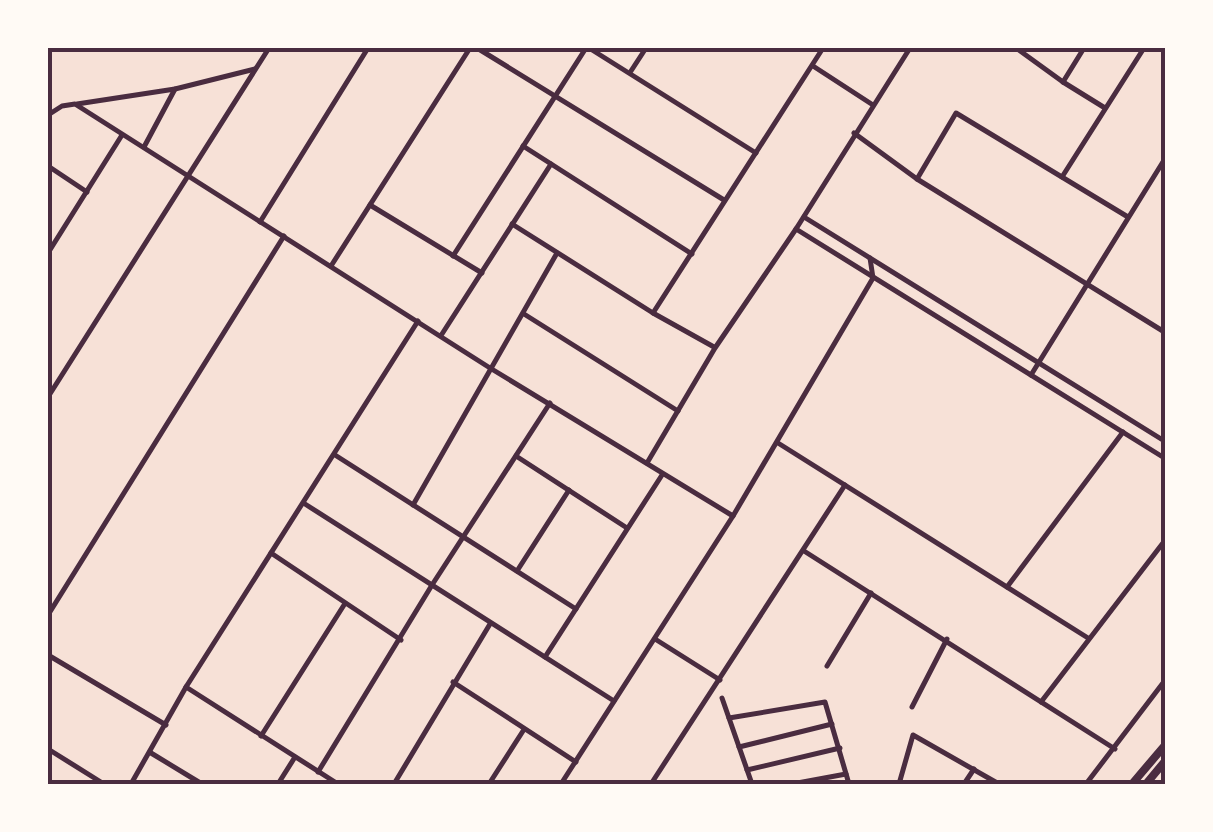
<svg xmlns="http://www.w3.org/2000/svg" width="1213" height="832" viewBox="0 0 1213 832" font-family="'DM Sans',sans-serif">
  <rect width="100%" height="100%" fill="#f7e1d7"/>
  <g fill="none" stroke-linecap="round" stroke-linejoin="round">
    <g stroke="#4a2c40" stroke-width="5">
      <path d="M 477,48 L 724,200"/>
      <path d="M 589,48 L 756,153"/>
      <path d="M 1016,48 L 1063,82 L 1105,108"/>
      <path d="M 813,66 L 873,105"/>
      <path d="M 631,71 L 646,48"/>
      <path d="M 1063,82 L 1084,48"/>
      <path d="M 77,104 L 175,89 L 255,69"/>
      <path d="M 48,115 L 62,106 L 75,104 L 490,368 L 733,516"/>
      <path d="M 854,133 L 917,179 L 1166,333"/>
      <path d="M 523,146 L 692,254"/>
      <path d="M 144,147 L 175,89"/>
      <path d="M 48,166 L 87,192"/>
      <path d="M 1062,177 L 1144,48"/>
      <path d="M 917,179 L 956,113 L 1128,217"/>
      <path d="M 370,205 L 482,273"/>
      <path d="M 804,217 L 1166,442"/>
      <path d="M 260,222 L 368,48"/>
      <path d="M 512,224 L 653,313 L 714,347"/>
      <path d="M 796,229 L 1166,459"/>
      <path d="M 48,253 L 122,135"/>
      <path d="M 453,256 L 586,48"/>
      <path d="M 331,266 L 470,48"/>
      <path d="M 653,313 L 823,48"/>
      <path d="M 524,314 L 678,411"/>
      <path d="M 442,334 L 551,164"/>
      <path d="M 1031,375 L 1166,157"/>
      <path d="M 48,397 L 269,48"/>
      <path d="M 778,443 L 1088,638"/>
      <path d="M 335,455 L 576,609"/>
      <path d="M 516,456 L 627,528"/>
      <path d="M 647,463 L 715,348 L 796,229 L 910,48"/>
      <path d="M 305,504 L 614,701"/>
      <path d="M 413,505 L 557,253"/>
      <path d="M 804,551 L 1115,749"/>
      <path d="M 271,553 L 401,640"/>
      <path d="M 517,571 L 569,490"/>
      <path d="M 1007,587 L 1123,432"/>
      <path d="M 48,615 L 284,236"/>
      <path d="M 655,639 L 720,680"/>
      <path d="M 48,655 L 166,725"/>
      <path d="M 545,657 L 662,475"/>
      <path d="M 827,666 L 871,593"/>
      <path d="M 453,682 L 576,762"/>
      <path d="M 186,687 L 338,784"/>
      <path d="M 722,698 L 752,784"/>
      <path d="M 1041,702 L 1166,539"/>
      <path d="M 912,707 L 947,639"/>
      <path d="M 729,718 L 825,702 L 849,784"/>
      <path d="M 261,736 L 344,605"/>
      <path d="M 739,747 L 832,724"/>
      <path d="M 48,749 L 104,784"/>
      <path d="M 151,753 L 202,784"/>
      <path d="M 747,770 L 840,748"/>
      <path d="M 318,772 L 432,585 L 550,403"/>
      <path d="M 131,784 L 186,687 L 418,321"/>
      <path d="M 278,784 L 295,757"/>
      <path d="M 394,784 L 490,624"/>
      <path d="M 489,784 L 523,731"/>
      <path d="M 561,784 L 733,516 L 873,278 L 870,258"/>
      <path d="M 651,784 L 845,485"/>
      <path d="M 792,784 L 846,774"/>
      <path d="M 899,784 L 913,735 L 999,784"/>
      <path d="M 964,784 L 974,769"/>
      <path d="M 1086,784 L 1166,679"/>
    </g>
    <g stroke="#4a2c40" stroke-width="8">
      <path d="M 1132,784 L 1166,744"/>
      <path d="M 1146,784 L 1166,760"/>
    </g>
  </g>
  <rect width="1213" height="832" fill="none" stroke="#fffaf5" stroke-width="100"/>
  <rect x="50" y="50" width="1113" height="732" fill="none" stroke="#4a2c40" stroke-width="4"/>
</svg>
